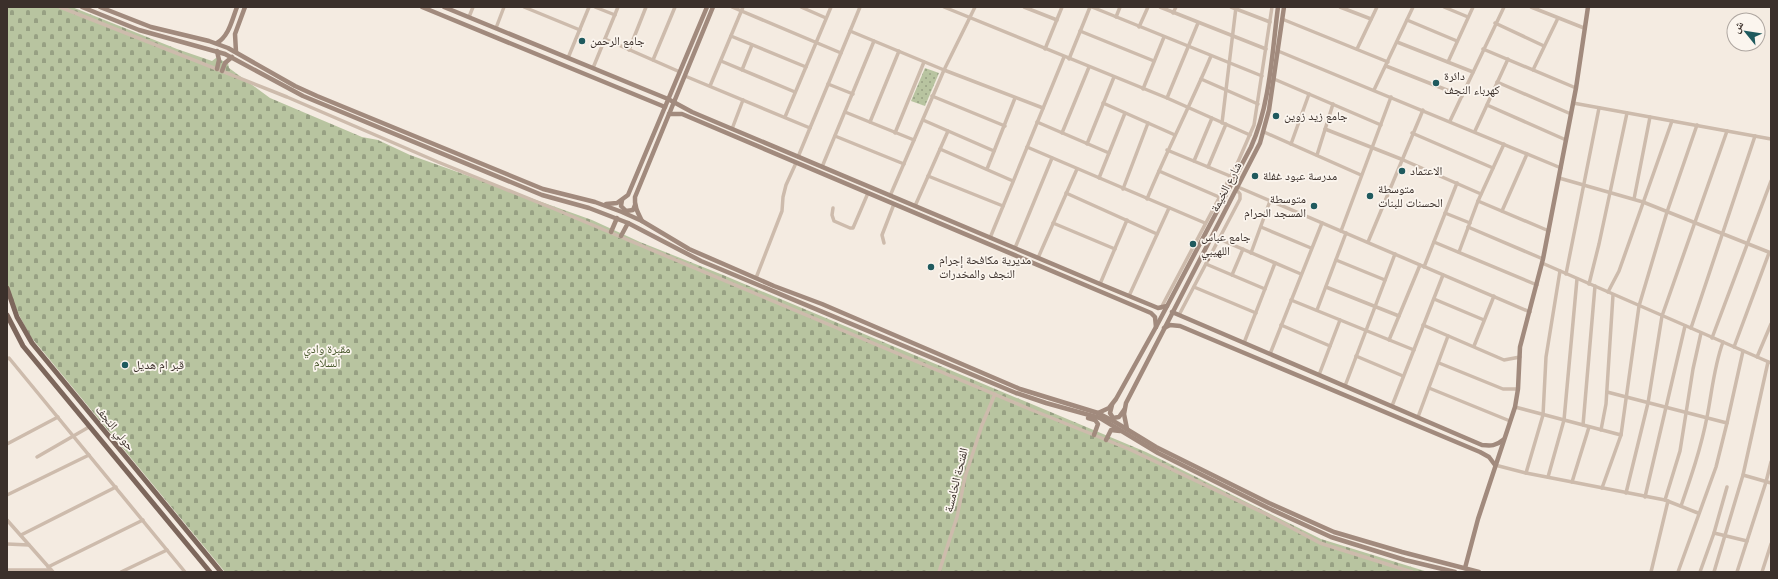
<svg xmlns="http://www.w3.org/2000/svg" width="1778" height="579" viewBox="0 0 1778 579" font-family="Roboto,'Noto Naskh Arabic',sans-serif">
  <defs>
    <pattern id="cemetery-stones" width="16" height="16" patternUnits="userSpaceOnUse"><rect width="16" height="16" fill="#b8c4a0"/><path d="M2 7V4a2 2 0 0 1 4 0v3zM10 15v-3a2 2 0 0 1 4 0v3z" fill="#97a083"/></pattern>
    <pattern id="park-dots" width="8" height="8" patternUnits="userSpaceOnUse"><rect width="8" height="8" fill="#b8c4a0"/><path d="M2 2h.1M6 6h.1" fill="none" stroke="#97a083" stroke-width="1.8" stroke-linecap="round"/></pattern>
  </defs>
  <rect width="100%" height="100%" fill="#f4ebe1"/>
  <path fill="url(#cemetery-stones)" d="M 7,7 L 72,7 L 177,49 L 212,61 L 216,58 L 228,63 L 229,68 L 270,98 L 362,137 L 378,140 L 410,155 L 592,220 L 640,242 L 723,275 L 1146,452 L 1321,539 L 1428,572 L 225,572 L 31,337 C 21,319 11,301 7,281 Z"/>
  <path fill="url(#park-dots)" d="M 925,68 L 939,73 L 925,106 L 911,101 Z"/>
  <g fill="none" stroke-linecap="round" stroke-linejoin="round">
    <g stroke="#cdbbac" stroke-width="3.5">
      <path d="M 60,7 L 287,97 L 438,162 L 557,210 L 1032,410 L 1129,449 L 1266,514 L 1320,543 L 1412,572"/>
      <path d="M 524,7 L 580,30"/>
      <path d="M 595,7 L 615,15"/>
      <path d="M 732,7 L 841,53"/>
      <path d="M 801,7 L 826,18"/>
      <path d="M 944,7 L 1167,98 L 1250,135"/>
      <path d="M 1024,7 L 1057,20"/>
      <path d="M 1092,7 L 1262,76"/>
      <path d="M 1160,7 L 1266,49"/>
      <path d="M 1231,7 L 1270,22"/>
      <path d="M 1340,7 L 1371,19"/>
      <path d="M 1444,7 L 1468,17"/>
      <path d="M 1531,7 L 1584,28"/>
      <path d="M 1173,13 L 1176,7"/>
      <path d="M 469,17 L 473,7"/>
      <path d="M 1116,17 L 1120,7"/>
      <path d="M 1282,19 L 1388,62"/>
      <path d="M 1407,20 L 1457,41"/>
      <path d="M 1495,23 L 1544,46"/>
      <path d="M 1139,27 L 1148,7"/>
      <path d="M 496,28 L 504,7"/>
      <path d="M 850,31 L 944,70 L 1043,108"/>
      <path d="M 1080,31 L 1154,61"/>
      <path d="M 731,36 L 806,67"/>
      <path d="M 605,39 L 680,72"/>
      <path d="M 1397,42 L 1473,72"/>
      <path d="M 1045,49 L 1062,7"/>
      <path d="M 1357,49 L 1377,7"/>
      <path d="M 1483,49 L 1576,88"/>
      <path d="M 629,50 L 646,7"/>
      <path d="M 1278,51 L 1561,168"/>
      <path d="M 568,58 L 589,7"/>
      <path d="M 1069,59 L 1090,7"/>
      <path d="M 653,60 L 675,7"/>
      <path d="M 721,61 L 795,92"/>
      <path d="M 1448,62 L 1473,7"/>
      <path d="M 1386,66 L 1462,96"/>
      <path d="M 593,68 L 618,7"/>
      <path d="M 742,70 L 752,45"/>
      <path d="M 1533,70 L 1558,18"/>
      <path d="M 685,76 L 810,128"/>
      <path d="M 1201,79 L 1258,104"/>
      <path d="M 1274,79 L 1381,125"/>
      <path d="M 1497,82 L 1571,114"/>
      <path d="M 828,84 L 853,94"/>
      <path d="M 710,86 L 743,7"/>
      <path d="M 1143,89 L 1164,37"/>
      <path d="M 1374,90 L 1413,7"/>
      <path d="M 932,96 L 1005,126"/>
      <path d="M 1167,98 L 1198,23"/>
      <path d="M 1103,103 L 1175,135"/>
      <path d="M 1573,103 L 1771,139"/>
      <path d="M 1487,105 L 1566,140"/>
      <path d="M 845,112 L 914,140"/>
      <path d="M 785,117 L 831,7"/>
      <path d="M 923,120 L 994,151"/>
      <path d="M 1450,121 L 1504,7"/>
      <path d="M 870,122 L 899,51"/>
      <path d="M 1037,122 L 1109,153"/>
      <path d="M 1222,123 L 1236,7"/>
      <path d="M 732,129 L 743,100"/>
      <path d="M 1325,129 L 1401,159 L 1481,194"/>
      <path d="M 1475,131 L 1508,59"/>
      <path d="M 1264,132 L 1361,175"/>
      <path d="M 895,133 L 924,62"/>
      <path d="M 1062,133 L 1089,67"/>
      <path d="M 1412,133 L 1493,168"/>
      <path d="M 835,136 L 904,164"/>
      <path d="M 1087,144 L 1114,77"/>
      <path d="M 1291,144 L 1309,94"/>
      <path d="M 1027,147 L 1205,223"/>
      <path d="M 940,149 L 1013,181"/>
      <path d="M 1167,150 L 1230,176"/>
      <path d="M 1317,155 L 1333,104"/>
      <path d="M 798,157 L 860,7"/>
      <path d="M 1194,161 L 1212,118"/>
      <path d="M 822,167 L 874,41"/>
      <path d="M 1208,167 L 1226,124"/>
      <path d="M 987,169 L 1015,98"/>
      <path d="M 1159,171 L 1219,197"/>
      <path d="M 928,176 L 1003,206"/>
      <path d="M 1099,178 L 1125,113"/>
      <path d="M 1559,178 L 1643,202 L 1771,253"/>
      <path d="M 1238,187 L 1530,312"/>
      <path d="M 1123,189 L 1148,123"/>
      <path d="M 1066,193 L 1157,234"/>
      <path d="M 890,196 L 944,70 L 975,7"/>
      <path d="M 1147,199 C 1167,150 1191,104 1211,56"/>
      <path d="M 1634,199 L 1650,117"/>
      <path d="M 1478,201 L 1549,231"/>
      <path d="M 915,206 L 948,131"/>
      <path d="M 833,208 L 832,215 L 834,221 L 850,228 L 853,228 L 868,193"/>
      <path d="M 1502,211 L 1527,154"/>
      <path d="M 1445,213 L 1470,223"/>
      <path d="M 1053,223 L 1115,249"/>
      <path d="M 1261,227 L 1311,248"/>
      <path d="M 1468,227 L 1543,259"/>
      <path d="M 1341,231 L 1391,97"/>
      <path d="M 990,238 L 1064,57"/>
      <path d="M 1219,239 L 1301,274"/>
      <path d="M 1368,242 L 1423,110"/>
      <path d="M 1434,242 L 1537,285"/>
      <path d="M 884,243 L 882,235 L 894,204"/>
      <path d="M 1015,248 L 1052,158"/>
      <path d="M 1459,252 L 1478,201 L 1504,144"/>
      <path d="M 1251,253 L 1270,201"/>
      <path d="M 1038,258 L 1077,169"/>
      <path d="M 1336,260 L 1385,280"/>
      <path d="M 1542,263 L 1771,363"/>
      <path d="M 1206,264 L 1265,289"/>
      <path d="M 1424,267 L 1457,183"/>
      <path d="M 1566,274 L 1599,108"/>
      <path d="M 1232,275 L 1243,249"/>
      <path d="M 756,278 L 782,211 L 783,197 L 786,185 L 796,163"/>
      <path d="M 1100,284 L 1127,220"/>
      <path d="M 1589,284 L 1599,244 L 1627,113"/>
      <path d="M 1194,287 L 1256,313"/>
      <path d="M 1326,287 L 1399,316"/>
      <path d="M 1608,292 L 1619,271 L 1672,121"/>
      <path d="M 1129,296 L 1169,208"/>
      <path d="M 1434,299 L 1484,320"/>
      <path d="M 1291,300 L 1414,350"/>
      <path d="M 1161,308 L 1237,164 L 1254,125 L 1272,7"/>
      <path d="M 1317,310 L 1346,233"/>
      <path d="M 1179,315 L 1240,199 L 1240,194 L 1236,189"/>
      <path d="M 1281,325 L 1330,346"/>
      <path d="M 1423,325 L 1504,360 L 1520,357"/>
      <path d="M 1691,328 L 1755,136"/>
      <path d="M 1712,338 L 1771,181"/>
      <path d="M 1389,340 L 1420,265"/>
      <path d="M 1244,343 L 1275,263"/>
      <path d="M 1474,346 L 1494,296"/>
      <path d="M 1734,347 L 1769,253"/>
      <path d="M 1270,354 L 1322,223"/>
      <path d="M 1356,356 L 1403,376"/>
      <path d="M 1757,357 L 1771,324"/>
      <path d="M 7,359 L 9,358 L 185,572"/>
      <path d="M 1439,363 L 1503,389 L 1518,389"/>
      <path d="M 1319,375 L 1340,320"/>
      <path d="M 1345,386 L 1395,254"/>
      <path d="M 1429,388 L 1510,421"/>
      <path d="M 1607,392 L 1727,423 L 1743,351"/>
      <path d="M 1392,406 L 1443,275"/>
      <path d="M 1515,407 L 1621,435 L 1639,306 L 1667,212 L 1697,125"/>
      <path d="M 1418,417 L 1448,336"/>
      <path d="M 1583,425 L 1595,286"/>
      <path d="M 1601,430 L 1606,404 L 1613,295"/>
      <path d="M 7,444 L 58,417"/>
      <path d="M 37,457 L 89,427"/>
      <path d="M 1495,465 L 1526,473 L 1665,500 L 1698,513"/>
      <path d="M 1526,473 L 1543,415 L 1546,357 L 1560,271"/>
      <path d="M 1743,475 L 1771,483"/>
      <path d="M 1548,477 L 1564,420 L 1577,279"/>
      <path d="M 1572,482 L 1589,427"/>
      <path d="M 1602,488 L 1621,435"/>
      <path d="M 1626,493 L 1648,403 L 1662,316 L 1727,131"/>
      <path d="M 7,495 L 89,455"/>
      <path d="M 1645,497 L 1685,326"/>
      <path d="M 1665,500 L 1680,451 L 1693,369 L 1701,333"/>
      <path d="M 1681,506 C 1691,477 1701,448 1707,417 C 1712,392 1714,366 1723,342"/>
      <path d="M 7,520 L 53,572"/>
      <path d="M 1714,533 L 1747,541"/>
      <path d="M 21,535 L 116,487"/>
      <path d="M 7,544 L 29,545"/>
      <path d="M 48,567 L 143,520"/>
      <path d="M 7,570 L 51,570"/>
      <path d="M 121,572 L 167,550"/>
      <path d="M 939,572 L 957,517 L 965,477 L 982,425 L 995,394"/>
      <path d="M 1651,572 L 1668,501"/>
      <path d="M 1678,572 L 1716,467 L 1727,423"/>
      <path d="M 1700,572 L 1714,533 L 1727,487"/>
      <path d="M 1714,572 L 1743,475 L 1768,362"/>
      <path d="M 1737,572 L 1766,482 L 1771,462"/>
      <path d="M 1762,572 L 1771,544"/>
    </g>
    <g stroke="#a18a7d" stroke-width="4.5">
      <path d="M 82,7 L 139,30 L 225,54 L 303,96 L 542,195 L 589,208 L 628,223 L 701,261 L 1016,393 L 1046,403 L 1100,418 L 1158,453 L 1268,508 L 1331,537 L 1405,560 L 1455,572"/>
      <path d="M 100,7 L 151,27 L 209,41 L 228,48 L 295,86 L 317,96 L 543,189 L 595,202 L 622,212 L 642,221 L 689,249 L 774,286 L 822,304 L 1020,389 L 1098,413 L 1115,422 L 1156,447 L 1269,503 L 1334,532 L 1402,552 L 1479,572"/>
      <path d="M 422,7 L 665,107"/>
      <path d="M 444,7 L 668,99 L 692,112 L 1100,284 L 1158,308 L 1167,306"/>
      <path d="M 217,43 C 229,36 232,20 237,7"/>
      <path d="M 236,52 L 235,34 L 245,7"/>
      <path d="M 217,69 L 219,60 L 217,51"/>
      <path d="M 222,71 L 225,63 L 232,57"/>
      <path d="M 669,114 L 682,114 L 1151,313 L 1155,317 L 1156,327"/>
      <path d="M 622,200 L 621,206 L 626,211 L 633,210 L 635,205"/>
      <path d="M 606,204 L 617,203 L 628,195 L 707,7"/>
      <path d="M 642,221 C 638,213 634,206 635,197 L 713,7"/>
      <path d="M 611,232 L 617,218"/>
      <path d="M 621,236 L 628,223"/>
      <path d="M 1202,256 L 1208,259"/>
      <path d="M 1172,312 L 1482,445 C 1491,446 1496,446 1503,440"/>
      <path d="M 1164,328 L 1170,325 L 1180,326 L 1480,452 L 1489,457 L 1495,465"/>
      <path d="M 1112,405 L 1110,413 L 1113,418 L 1119,417 L 1124,410"/>
      <path d="M 1098,413 L 1109,408 L 1116,399 L 1156,327 L 1251,147 C 1270,105 1272,53 1278,7"/>
      <path d="M 1088,418 L 1095,420 L 1098,424 L 1094,435"/>
      <path d="M 1127,429 L 1124,414 L 1126,403 L 1260,143 L 1269,110 L 1284,7"/>
      <path d="M 1106,440 L 1111,430 L 1120,431"/>
      <path d="M 1465,568 L 1478,519 L 1515,407 L 1518,389 L 1520,347 L 1543,259 L 1576,88 L 1588,7"/>
    </g>
    <g stroke="#7d675c" stroke-width="5">
      <path d="M 7,288 L 17,317 L 32,343 L 221,572"/>
      <path d="M 7,315 L 23,346 L 210,572"/>
    </g>
  </g>
  <g fill="#1f5a5e" stroke="#fbf5ee" stroke-width="1.5">
    <circle cx="582" cy="41" r="4"/>
    <circle cx="1436" cy="83" r="4"/>
    <circle cx="1276" cy="116" r="4"/>
    <circle cx="1402" cy="171" r="4"/>
    <circle cx="1255" cy="176" r="4"/>
    <circle cx="1370" cy="196" r="4"/>
    <circle cx="1314" cy="206" r="4"/>
    <circle cx="1193" cy="244" r="4"/>
    <circle cx="931" cy="267" r="4"/>
    <circle cx="125" cy="365" r="4"/>
  </g>
  <g text-anchor="middle" stroke-width="3.5" stroke-linejoin="round" paint-order="stroke">
    <g font-size="12" fill="#3b302b" stroke="#fbf5ee" text-anchor="start">
      <text x="590" y="45">جامع الرحمن</text>
      <text x="1444" y="80">دائرة<tspan x="1444" dy="14">كهرباء النجف</tspan></text>
      <text x="1284" y="120">جامع زيد زوين</text>
      <text x="1410" y="175">الاعتماد</text>
      <text x="1263" y="180">مدرسة عبود غفلة</text>
      <text x="1378" y="193">متوسطة<tspan x="1378" dy="14">الحسنات للبنات</tspan></text>
      <text x="1306" y="203" text-anchor="end">متوسطة<tspan x="1306" dy="14">المسجد الحرام</tspan></text>
      <text x="1201" y="241">جامع عباس<tspan x="1201" dy="14">اللهيبي</tspan></text>
      <text x="939" y="264">مديرية مكافحة إجرام<tspan x="939" dy="14">النجف والمخدرات</tspan></text>
      <text x="133" y="369">قبر ام هديل</text>
    </g>
    <g font-size="12" fill="#3b302b" stroke="#fbf5ee">
      <text transform="translate(1226 187) rotate(-63)" y="4">شارع الخيمة</text>
      <text transform="translate(115 428) rotate(51)" y="4">حولي النجف</text>
      <text transform="translate(956 480) rotate(-76)" y="4">الفتحة الخامسة</text>
    </g>
    <g font-size="12" fill="#4a5a2e" stroke="#fbf5ee">
      <text x="327" y="353">مقبرة وادي<tspan x="327" dy="14">السلام</tspan></text>
    </g>
  </g>
  <rect width="1778" height="579" fill="none" stroke="#3b302b" stroke-width="16"/>
  <g transform="translate(1746 32) rotate(300)"><circle r="19" fill="#fbf5ee" stroke="#aea6a0"/>
  <path d="M0-3L7 15L0 10L-7 15Z" fill="#1f5a5e"/>
  <text y="-6" font-size="11" font-weight="bold" text-anchor="middle" fill="#3b302b">ش</text>
  </g>
</svg>
